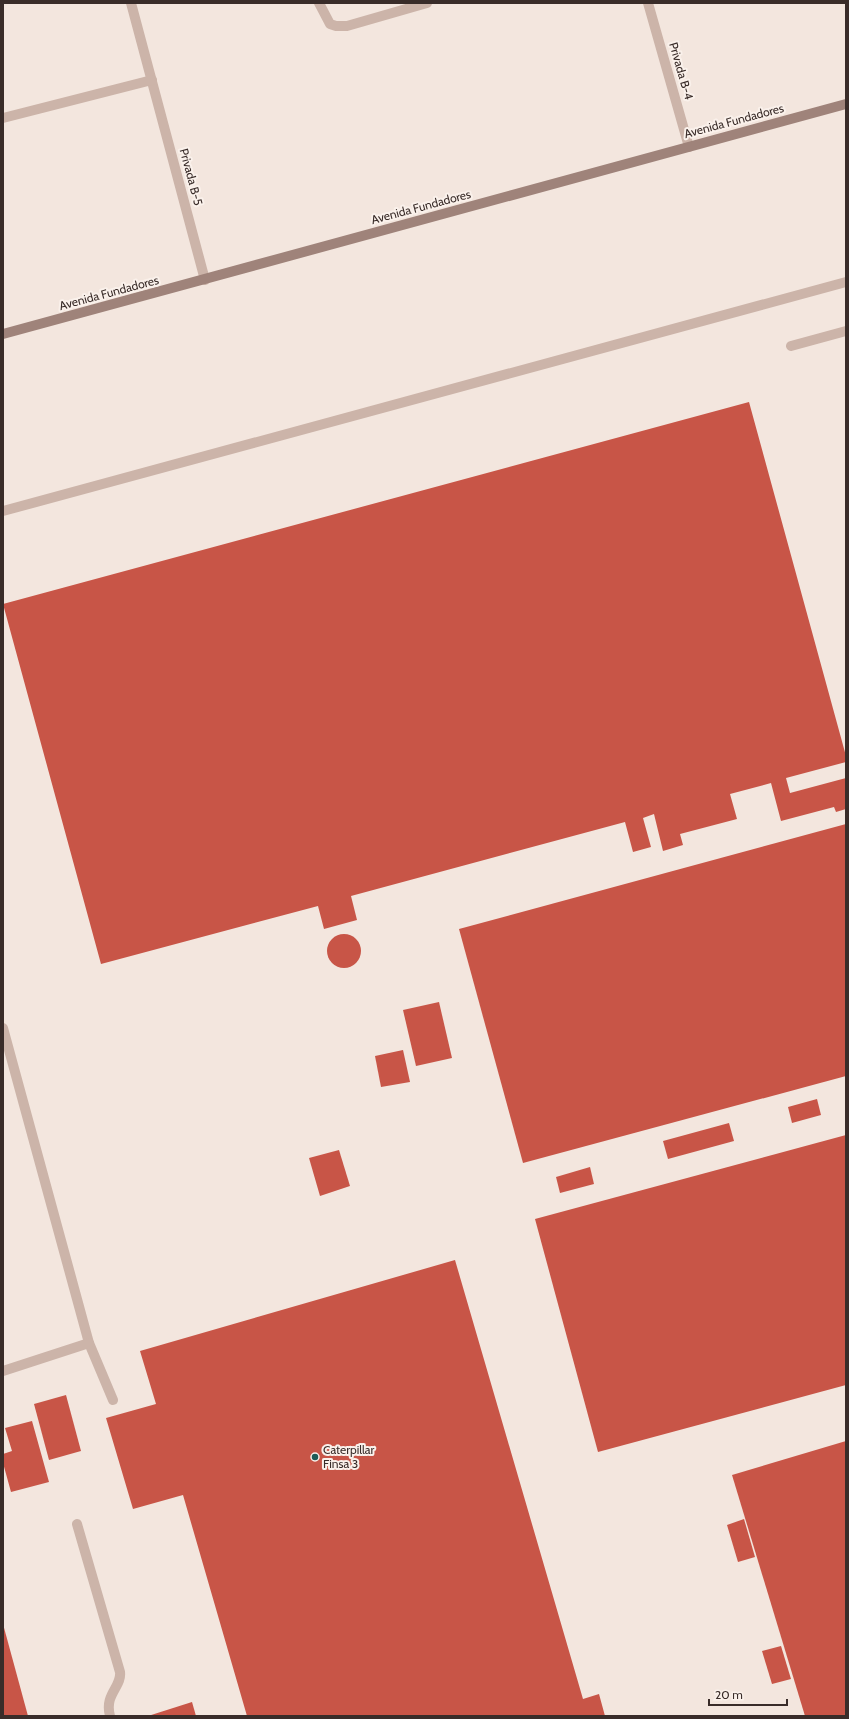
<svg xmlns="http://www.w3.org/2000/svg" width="849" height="1719" viewBox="0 0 849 1719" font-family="Cabin,sans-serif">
  <rect width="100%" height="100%" fill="#f3e6de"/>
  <g fill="#c85547">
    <path d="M 749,402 L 846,756 L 846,762 L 786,778 L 790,793 L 846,778 L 846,809 L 836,812 L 834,807 L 781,821 L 771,783 L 730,794 L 737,819 L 680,834 L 683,845 L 663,851 L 654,814 L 643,818 L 651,847 L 633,852 L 625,822 L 351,896 L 357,920 L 324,929 L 318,906 L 101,964 L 3,604 Z"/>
    <path d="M 846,824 L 846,1076 L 523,1163 L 459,929 Z"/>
    <circle cx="344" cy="951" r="17"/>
    <path d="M 439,1002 L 452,1058 L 416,1066 L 403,1010 Z"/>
    <path d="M 403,1050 L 410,1082 L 381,1087 L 375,1056 Z"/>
    <path d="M 817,1099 L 821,1115 L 792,1123 L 788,1107 Z"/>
    <path d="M 729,1123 L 734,1141 L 668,1159 L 663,1141 Z"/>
    <path d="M 846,1135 L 846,1385 L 598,1452 L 535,1219 Z"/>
    <path d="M 339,1150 L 350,1186 L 320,1196 L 309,1158 Z"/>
    <path d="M 590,1167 L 594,1184 L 560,1193 L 556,1177 Z"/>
    <path d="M 455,1260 L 583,1699 L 599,1694 L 605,1716 L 247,1716 L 183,1495 L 133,1509 L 106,1418 L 156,1404 L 140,1351 Z"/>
    <path d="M 66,1395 L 81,1451 L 49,1460 L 34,1404 Z"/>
    <path d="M 32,1421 L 49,1482 L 11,1492 L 3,1463 L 3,1454 L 12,1451 L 5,1428 Z"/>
    <path d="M 846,1441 L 846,1716 L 805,1716 L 732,1475 Z"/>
    <path d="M 744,1519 L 755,1557 L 738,1562 L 727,1525 Z"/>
    <path d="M 3,1624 L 28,1716 L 3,1716 Z"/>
    <path d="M 781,1646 L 791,1679 L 772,1684 L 762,1651 Z"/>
    <path d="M 192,1702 L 196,1716 L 148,1716 Z"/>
  </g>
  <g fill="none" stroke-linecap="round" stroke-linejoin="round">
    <g stroke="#ccb4a9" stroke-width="10">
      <path d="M 791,346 L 846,331"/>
      <path d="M 3,511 L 846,282"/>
      <path d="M 3,1028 L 89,1343 L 113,1400"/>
      <path d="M 3,1371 L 89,1343"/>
      <path d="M 77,1524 L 120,1672 C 122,1687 104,1694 110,1716"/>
    </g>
    <g stroke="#ccb4a9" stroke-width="10">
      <path d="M 131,3 L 205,280"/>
      <path d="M 319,3 L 330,24 L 336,26 L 347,26 L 427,3"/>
      <path d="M 648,3 L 689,147"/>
      <path d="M 3,118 L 152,80"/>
    </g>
    <path stroke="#9f837a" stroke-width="10" d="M 3,334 L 846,104"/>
  </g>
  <circle fill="#1e5b57" stroke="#faf1eb" stroke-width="1.5" cx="315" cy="1457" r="4"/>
  <g text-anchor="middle" stroke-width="4" stroke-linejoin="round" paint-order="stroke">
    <g font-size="12" fill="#392c29" stroke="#faf1eb">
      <text transform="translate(681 71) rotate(74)" y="4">Privada B-4</text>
      <text transform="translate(734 121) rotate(-15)" y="4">Avenida Fundadores</text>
      <text transform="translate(191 177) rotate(75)" y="4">Privada B-5</text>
      <text transform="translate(421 207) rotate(-15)" y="4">Avenida Fundadores</text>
      <text transform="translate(109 293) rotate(-15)" y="4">Avenida Fundadores</text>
    </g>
    <g font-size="12" fill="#392c29" stroke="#faf1eb" text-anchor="start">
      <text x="323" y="1454">Caterpillar<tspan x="323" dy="14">Finsa 3</tspan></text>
    </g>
  </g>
  <rect width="849" height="1719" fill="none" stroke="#392c29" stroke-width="8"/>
  <path d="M709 1699v6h78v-6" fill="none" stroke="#392c29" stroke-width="2"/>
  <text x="715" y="1699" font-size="12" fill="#392c29" stroke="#faf1eb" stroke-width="3" paint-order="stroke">20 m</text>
</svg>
